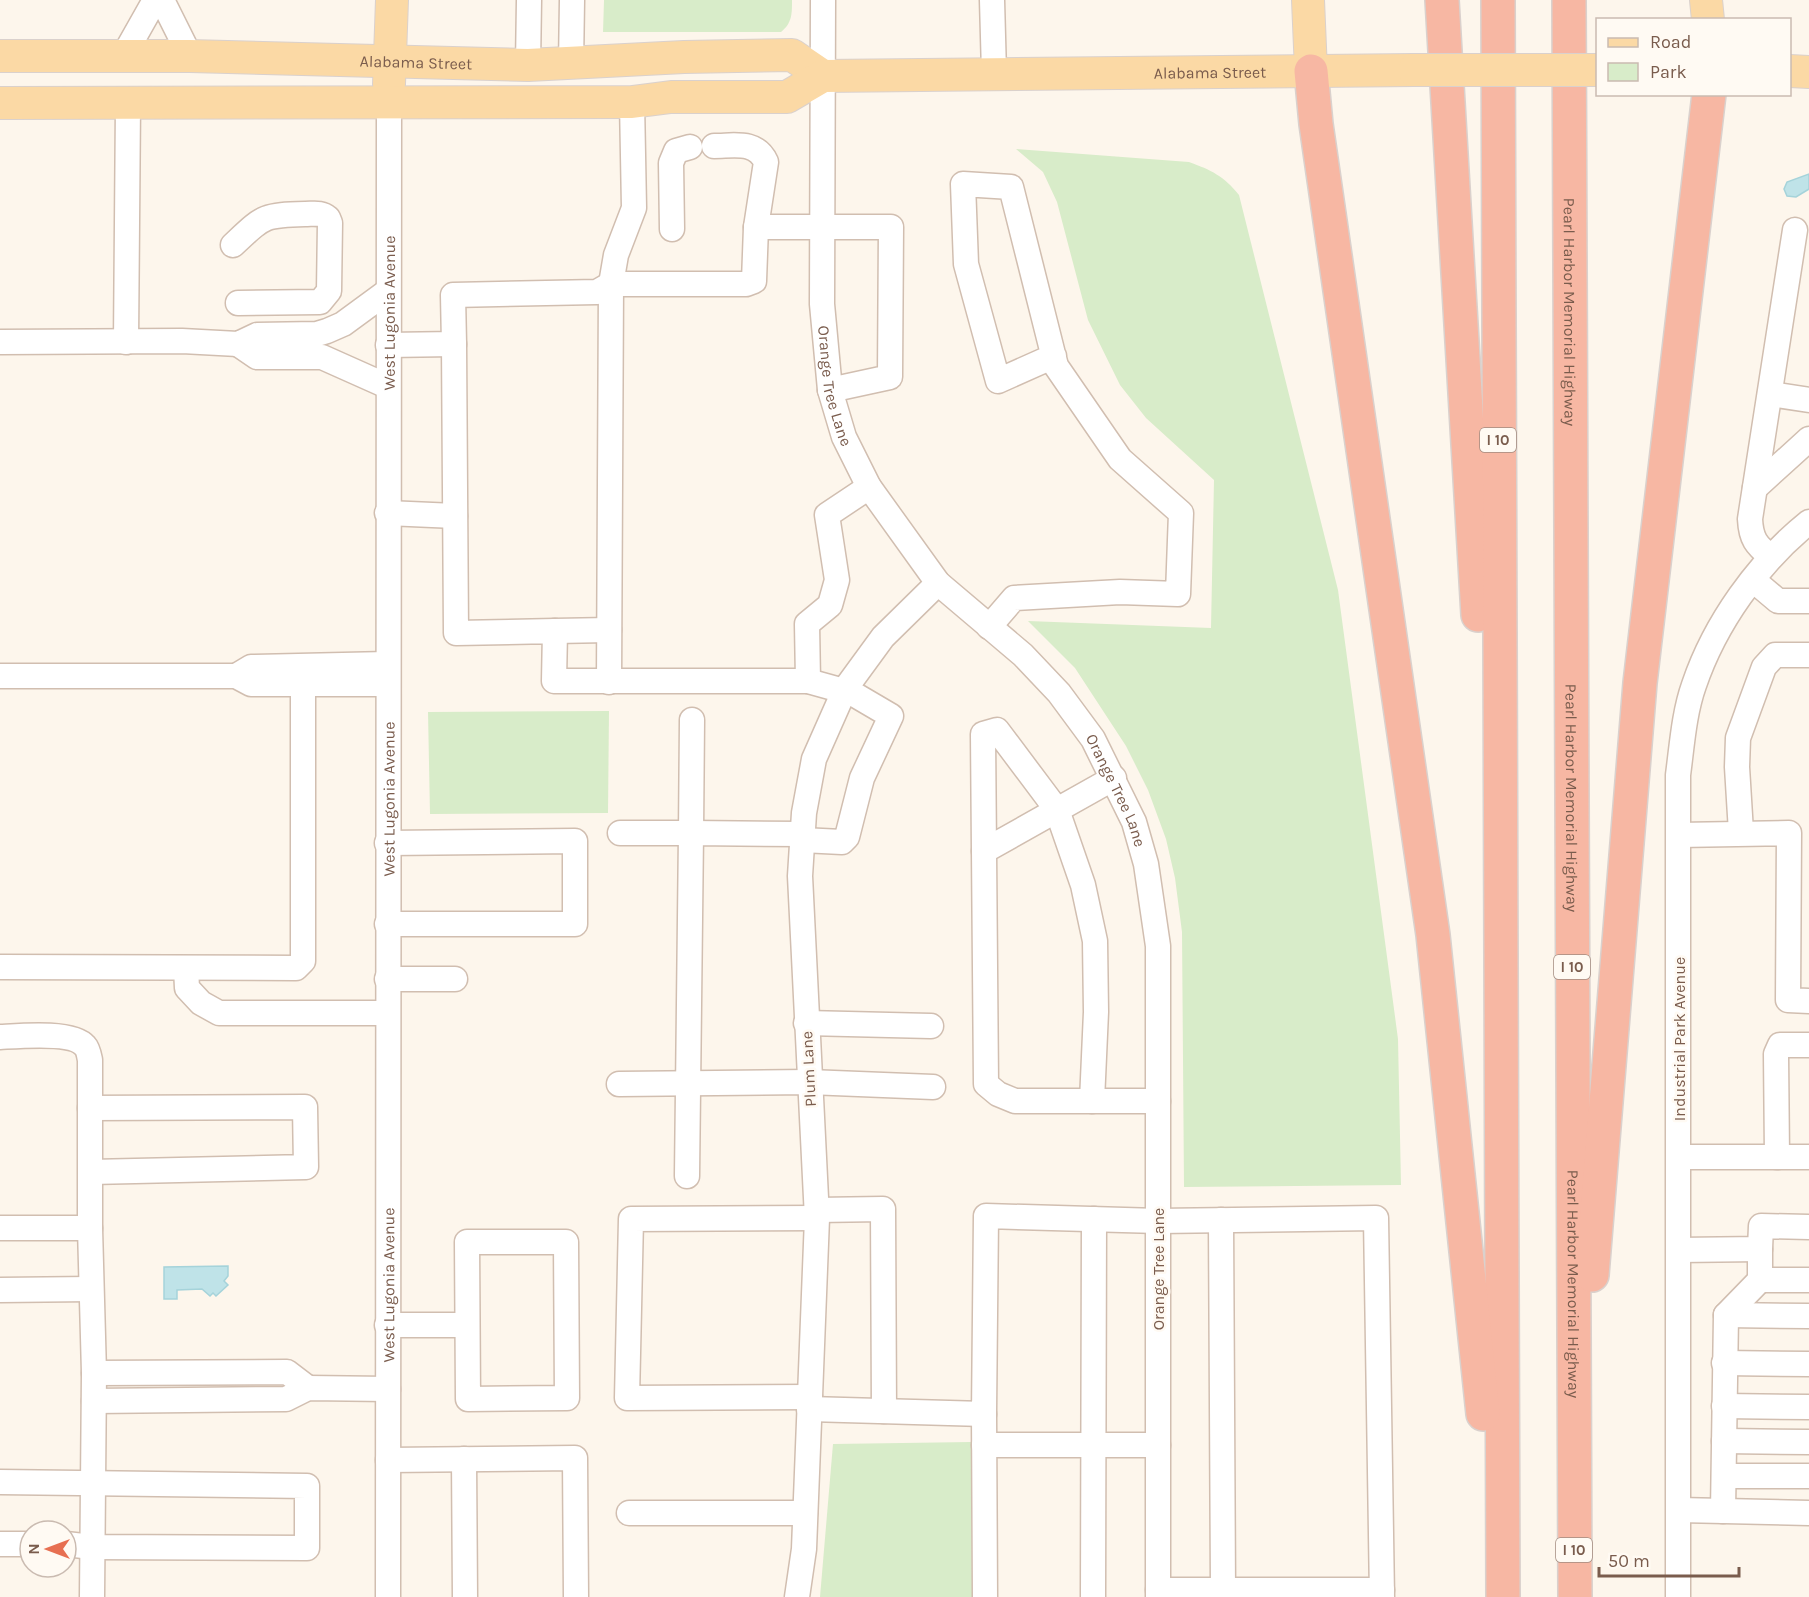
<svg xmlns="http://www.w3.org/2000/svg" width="1809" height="1597" viewBox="0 0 1809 1597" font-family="Karla,sans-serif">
  <rect width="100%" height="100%" fill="#fdf6ec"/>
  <g fill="#d8ecc9">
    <path d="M 604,0 L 792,0 C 792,14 792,23 781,32 L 603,32 Z"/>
    <path d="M 1016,149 L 1189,162 C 1211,170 1224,176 1239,195 L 1338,590 L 1398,1039 L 1401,1185 L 1184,1187 L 1182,932 L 1175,878 L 1166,839 L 1148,790 L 1126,746 L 1075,668 L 1028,621 L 1211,628 L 1214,480 L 1146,418 L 1120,385 L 1088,320 L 1057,202 L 1043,172 Z"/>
    <path d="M 609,711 L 608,813 L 430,814 L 428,712 Z"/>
    <path d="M 971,1442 L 972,1597 L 820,1597 L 833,1444 Z"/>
  </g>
  <g fill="#bfe3e8" stroke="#a5d3da" stroke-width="1.5">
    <path d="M 1809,174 L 1809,189 L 1796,197 L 1787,196 L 1784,189 L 1787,182 Z"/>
    <path d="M 228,1266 L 228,1276 L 224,1281 L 228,1285 L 216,1296 L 213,1293 L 210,1296 L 202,1289 L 177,1290 L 177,1299 L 164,1299 L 164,1267 Z"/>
  </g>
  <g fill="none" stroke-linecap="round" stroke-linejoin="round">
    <g stroke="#d1beb0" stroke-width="27">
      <g id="minor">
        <path d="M 162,0 L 190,56"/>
        <path id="s1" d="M 823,0 L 822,304 L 830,390 L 844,437 L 869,487 L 938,583 L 1023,655 L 1059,693 L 1093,739 L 1134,822 L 1146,864 L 1158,946 L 1158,1597"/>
        <path d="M 992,0 L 994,73"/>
        <path d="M 124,55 L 155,0"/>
        <path d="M 528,65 L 529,0"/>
        <path d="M 571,65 L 572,0"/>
        <path d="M 756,227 L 891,227 L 890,377 L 830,390"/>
        <path d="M 672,229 L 671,163 L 676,151 L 690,147"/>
        <path d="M 233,245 C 264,216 263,215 305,214 C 314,214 321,212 328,218 L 330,223 L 329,291 L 320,302 L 238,303"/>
        <path d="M 0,342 L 182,341 L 238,344 L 257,335 L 317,334 L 327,331 L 343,324 L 388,291"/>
        <path d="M 126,342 L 128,103"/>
        <path d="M 238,344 L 257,357 L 322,357 L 387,386"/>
        <path d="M 454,344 L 456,633 L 555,631 L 554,681 L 808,681 L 844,691"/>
        <path d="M 388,345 L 454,344 L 453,295 L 597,292 L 611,284 L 746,284 L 754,281 L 756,227 L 766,162 C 756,140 734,146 714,146"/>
        <path d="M 1770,394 L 1809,400"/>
        <path d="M 1755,488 L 1809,439"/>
        <path d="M 387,513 L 455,516"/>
        <path d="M 1771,557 C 1756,545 1751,539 1750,519 L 1795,230"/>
        <path d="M 1753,580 L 1778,601 L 1809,601"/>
        <path d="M 989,627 L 1014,598 L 1120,592 L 1178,594 L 1181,513 L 1120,459 L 1056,366 L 1011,187 L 963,184 L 966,264 L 998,381 L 1054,356"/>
        <path d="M 555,631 L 609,630"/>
        <path d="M 0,676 L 236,676 L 251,684 L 387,684"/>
        <path d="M 236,676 L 251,667 L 387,664"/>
        <path d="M 808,681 L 807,624 L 830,605 L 837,580 L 827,515 L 869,487"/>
        <path d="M 609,682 L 611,284 L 616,255 L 634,208 L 632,102"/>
        <path d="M 1114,778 L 984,851 L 986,1084 L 998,1094 L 1015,1101 L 1158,1101"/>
        <path d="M 1741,832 L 1737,767 L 1738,738 L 1764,667 L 1775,655 L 1809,655"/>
        <path d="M 620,833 L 691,833 L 692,720"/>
        <path d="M 1679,835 L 1789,833 L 1788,1000 L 1809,1001"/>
        <path d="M 802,840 L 842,842 L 847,837 L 862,778 L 891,716 L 845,689"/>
        <path d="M 387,843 L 575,841 L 575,924 L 387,924"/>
        <path d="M 984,851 L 983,734 L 997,730 L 1057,810 L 1083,885 L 1095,941 L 1096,1012 L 1092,1101"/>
        <path d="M 0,967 L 296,968 L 303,961 L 303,685"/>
        <path d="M 186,968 L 187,988 L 201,1003 L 219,1013 L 387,1013"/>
        <path d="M 387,979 L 455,979"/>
        <path d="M 806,1023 L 931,1026"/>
        <path d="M 0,1037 C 19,1036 73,1031 85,1046 C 88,1049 89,1055 90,1060 L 90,1228 L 94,1373 L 92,1597"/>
        <path d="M 619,1084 L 809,1082 L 933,1087"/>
        <path d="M 90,1108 L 305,1107 L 306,1167 L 91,1172"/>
        <path d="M 1679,1157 L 1809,1157"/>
        <path d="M 1777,1157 L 1776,1054 L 1780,1045 L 1809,1045"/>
        <path d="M 687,1176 L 691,833 L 802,834"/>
        <path d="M 817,1210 L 883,1209 L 884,1411"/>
        <path d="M 0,1228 L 90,1228"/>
        <path d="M 467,1242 L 566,1242 L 567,1398 L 468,1399 Z"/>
        <path d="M 1679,1250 L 1760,1249 L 1761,1226 L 1809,1227"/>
        <path d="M 1760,1280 L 1809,1280"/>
        <path d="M 0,1290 L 91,1289"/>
        <path d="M 1726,1315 L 1809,1316"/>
        <path d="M 387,1325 L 467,1325"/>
        <path d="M 1724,1363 L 1809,1364"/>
        <path d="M 94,1373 L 287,1372 L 308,1388"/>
        <path d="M 810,1397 L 627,1398 L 631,1219 L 817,1218"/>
        <path d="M 94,1401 L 286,1399 L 308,1388 L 388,1389"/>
        <path d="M 1724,1406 L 1809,1407"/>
        <path d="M 809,1409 L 984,1414 L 986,1216 L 1158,1221 L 1376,1218 L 1382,1597"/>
        <path d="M 984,1414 L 985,1597"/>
        <path d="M 1724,1441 L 1809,1442"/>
        <path d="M 984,1445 L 1158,1445"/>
        <path d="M 464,1459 L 465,1597"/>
        <path d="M 388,1460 L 575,1458 L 576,1597"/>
        <path d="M 1724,1476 L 1809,1476"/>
        <path d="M 0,1482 L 307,1486 L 307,1548 L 92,1547 L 66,1544"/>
        <path d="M 1679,1510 L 1809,1513"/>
        <path d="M 1723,1511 L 1726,1315 L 1760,1280 L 1760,1249"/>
        <path d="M 629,1513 L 805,1513"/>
        <path d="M 0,1544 L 30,1544"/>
        <path d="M 1158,1590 L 1223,1590 L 1221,1220"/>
        <path id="s2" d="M 388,1597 L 389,102"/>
        <path d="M 797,1597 L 804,1549 L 817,1218 L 800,876 L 804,813 L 814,759 L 845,689 L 883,637 L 938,583"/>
        <path d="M 1093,1597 L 1094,1219"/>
        <path d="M 1223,1597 L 1223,1590 L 1382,1590"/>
        <path d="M 1678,1597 L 1678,775 C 1682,745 1684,713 1694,685 C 1715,623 1758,563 1809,522"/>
      </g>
    </g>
    <g stroke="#dad1cd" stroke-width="34">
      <g id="major">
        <path d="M 1308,0 L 1311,71"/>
        <path d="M 1706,0 L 1708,20"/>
        <path id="s3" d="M 0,56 L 190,56 L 528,65 L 684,57 L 792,55 L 823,76"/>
        <path d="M 1790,71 L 1809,72"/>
        <path d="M 389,84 L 392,0"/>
        <path id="s4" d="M 0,103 L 632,102 L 671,97 L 787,97 L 823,76 L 1414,70"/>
      </g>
    </g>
    <g stroke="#dad1cd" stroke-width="36">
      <g id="highway">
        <path d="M 1442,0 L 1478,615"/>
        <path d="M 1498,0 L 1503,1597"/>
        <path id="s5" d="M 1569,0 L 1575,1597"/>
        <path d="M 1311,71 L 1316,124 L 1433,935 L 1483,1414"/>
        <path d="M 1592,1275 L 1640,683 L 1709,94"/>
      </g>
    </g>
    <use href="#minor" stroke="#fff" stroke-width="24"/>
    <use href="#major" stroke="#fbd9a5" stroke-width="32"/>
    <use href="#highway" stroke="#f7b7a3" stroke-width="33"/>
    <g stroke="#dad1cd" stroke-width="34" stroke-linecap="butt">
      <path id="major-bridge" d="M 1414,70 L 1598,70"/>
    </g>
    <use href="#major-bridge" stroke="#fbd9a5" stroke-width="32"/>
  </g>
  <g text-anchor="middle" stroke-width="5" stroke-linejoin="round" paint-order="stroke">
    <g fill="#fffaf3" stroke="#a28b7f" stroke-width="1.5">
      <rect x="1480" y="428" width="36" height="24" rx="4.5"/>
      <rect x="1554" y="955" width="36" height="24" rx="4.5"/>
      <rect x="1556" y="1538" width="36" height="24" rx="4.5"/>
    </g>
    <g font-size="15" font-weight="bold" fill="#7a5c4d">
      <text x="1498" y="445">I 10</text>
      <text x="1572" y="972">I 10</text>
      <text x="1574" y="1555">I 10</text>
    </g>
    <g font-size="16" fill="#7a5c4d" stroke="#fffaf3">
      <text dy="6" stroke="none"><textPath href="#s3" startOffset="416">Alabama Street</textPath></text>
      <text dy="6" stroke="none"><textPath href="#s4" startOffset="1216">Alabama Street</textPath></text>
      <text dy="6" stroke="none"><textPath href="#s2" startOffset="1284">West Lugonia Avenue</textPath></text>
      <text dy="6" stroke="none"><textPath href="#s5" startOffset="312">Pearl Harbor Memorial Highway</textPath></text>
      <text dy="6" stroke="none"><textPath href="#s1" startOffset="387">Orange Tree Lane</textPath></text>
      <text dy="6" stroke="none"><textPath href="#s1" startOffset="891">Orange Tree Lane</textPath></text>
      <text dy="6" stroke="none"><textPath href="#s2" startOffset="798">West Lugonia Avenue</textPath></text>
      <text dy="6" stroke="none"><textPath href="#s5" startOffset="798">Pearl Harbor Memorial Highway</textPath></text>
      <text transform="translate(1679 1039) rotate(-90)" y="6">Industrial Park Avenue</text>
      <text transform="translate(808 1069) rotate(-93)" y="6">Plum Lane</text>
      <text transform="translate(1158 1269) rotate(-90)" y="6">Orange Tree Lane</text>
      <text dy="6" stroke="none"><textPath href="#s2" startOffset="312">West Lugonia Avenue</textPath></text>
      <text dy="6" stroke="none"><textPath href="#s5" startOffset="1284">Pearl Harbor Memorial Highway</textPath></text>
    </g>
  </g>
  <rect x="1596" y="18" width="195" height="78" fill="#fffaf3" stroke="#cabbb1" stroke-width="1.5"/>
  <rect x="1608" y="38" width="30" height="9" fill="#fbd9a5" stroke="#cabbb1" stroke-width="1.5"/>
  <text x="1650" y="48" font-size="18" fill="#7a5c4d">Road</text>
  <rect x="1608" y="63" width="30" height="18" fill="#d8ecc9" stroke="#cabbb1" stroke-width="1.5"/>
  <text x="1650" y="78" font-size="18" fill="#7a5c4d">Park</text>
  <g transform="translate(48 1549) rotate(270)"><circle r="28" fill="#fffaf3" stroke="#cabbb1" stroke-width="1.5"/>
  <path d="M0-4.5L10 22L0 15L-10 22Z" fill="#e76f51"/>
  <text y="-9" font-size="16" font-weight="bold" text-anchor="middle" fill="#7a5c4d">N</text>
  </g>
  <path d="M1599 1567v9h140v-9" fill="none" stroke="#7a5c4d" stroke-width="3"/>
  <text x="1608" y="1567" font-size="18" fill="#7a5c4d" stroke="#fffaf3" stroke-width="4.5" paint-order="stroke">50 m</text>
</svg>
